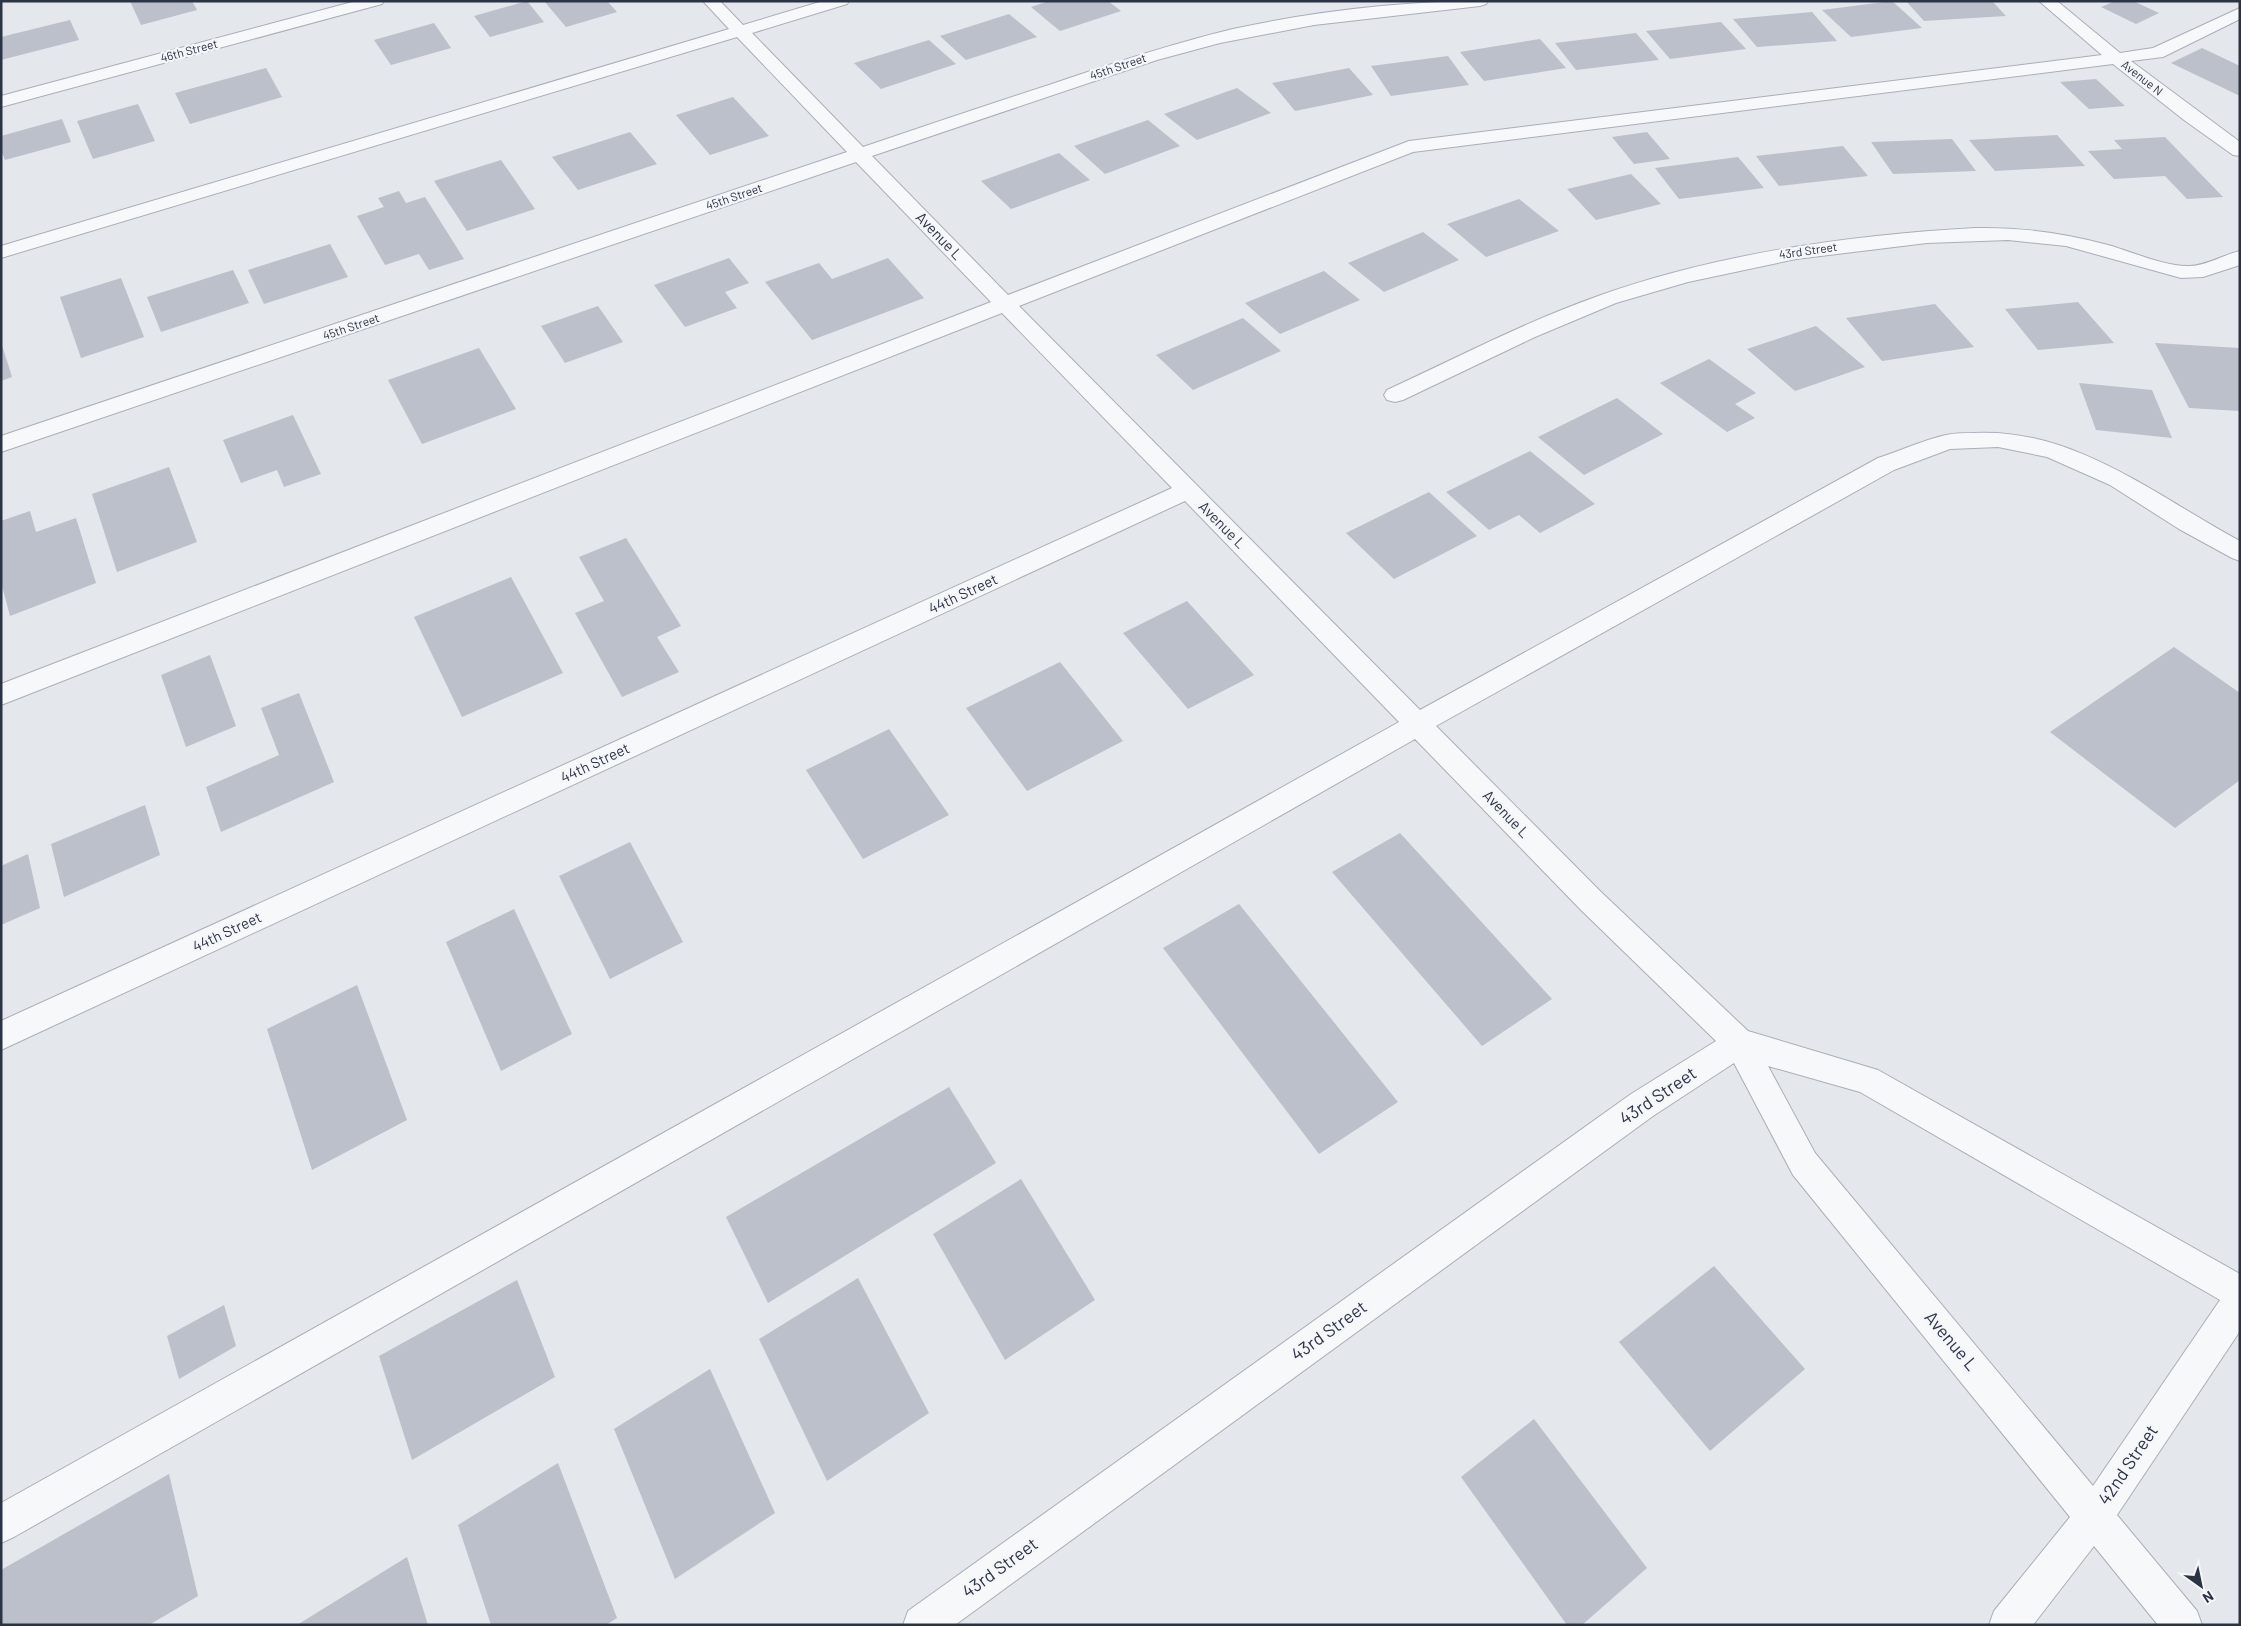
<svg xmlns="http://www.w3.org/2000/svg" width="2241" height="1626" viewBox="0 0 2241 1626" font-family="Barlow,sans-serif">
  <rect width="100%" height="100%" fill="#e4e7ec"/>
  <g fill="#bbc0ca">
    <path d="M 130,1 L 192,1 L 197,10 L 141,25 Z"/>
    <path d="M 527,1 L 544,22 L 490,37 L 474,16 Z"/>
    <path d="M 544,1 L 607,1 L 617,12 L 566,27 Z"/>
    <path d="M 1049,1 L 1108,1 L 1121,11 L 1060,31 L 1031,7 Z"/>
    <path d="M 1892,1 L 1922,28 L 1851,37 L 1822,10 Z"/>
    <path d="M 1906,1 L 1992,1 L 2006,16 L 1924,21 Z"/>
    <path d="M 2115,1 L 2133,1 L 2159,13 L 2136,24 L 2101,7 Z"/>
    <path d="M 1812,12 L 1837,41 L 1757,47 L 1733,19 Z"/>
    <path d="M 1009,14 L 1037,37 L 966,60 L 940,36 Z"/>
    <path d="M 70,20 L 79,40 L 1,60 L 1,37 Z"/>
    <path d="M 1721,22 L 1746,49 L 1670,59 L 1646,31 Z"/>
    <path d="M 434,23 L 451,48 L 391,65 L 374,40 Z"/>
    <path d="M 1636,33 L 1659,60 L 1576,70 L 1555,43 Z"/>
    <path d="M 1540,39 L 1566,68 L 1484,81 L 1460,52 Z"/>
    <path d="M 929,40 L 956,64 L 881,89 L 854,63 Z"/>
    <path d="M 2202,48 L 2240,66 L 2240,96 L 2171,63 Z"/>
    <path d="M 1448,56 L 1469,85 L 1391,96 L 1371,66 Z"/>
    <path d="M 266,68 L 282,97 L 190,124 L 175,93 Z"/>
    <path d="M 1349,68 L 1373,95 L 1295,111 L 1272,83 Z"/>
    <path d="M 2096,79 L 2125,106 L 2089,109 L 2060,82 Z"/>
    <path d="M 1237,88 L 1271,113 L 1197,140 L 1164,114 Z"/>
    <path d="M 733,97 L 769,136 L 710,155 L 676,115 Z"/>
    <path d="M 138,104 L 155,141 L 93,159 L 77,121 Z"/>
    <path d="M 62,119 L 71,142 L 5,160 L 1,150 L 1,136 Z"/>
    <path d="M 1148,120 L 1180,146 L 1105,174 L 1074,146 Z"/>
    <path d="M 630,132 L 657,164 L 578,190 L 552,157 Z"/>
    <path d="M 1647,132 L 1670,159 L 1634,164 L 1612,137 Z"/>
    <path d="M 2057,135 L 2085,166 L 1995,171 L 1969,140 Z"/>
    <path d="M 2165,137 L 2223,197 L 2187,199 L 2165,176 L 2114,179 L 2088,151 L 2122,149 L 2114,140 Z"/>
    <path d="M 1952,139 L 1976,171 L 1893,174 L 1871,142 Z"/>
    <path d="M 1843,146 L 1868,176 L 1779,186 L 1756,156 Z"/>
    <path d="M 1059,153 L 1090,180 L 1011,209 L 981,181 Z"/>
    <path d="M 1738,157 L 1764,188 L 1679,199 L 1655,168 Z"/>
    <path d="M 501,160 L 535,209 L 467,231 L 434,181 Z"/>
    <path d="M 1631,174 L 1661,204 L 1596,220 L 1567,189 Z"/>
    <path d="M 399,191 L 406,203 L 425,197 L 464,259 L 429,270 L 419,254 L 385,265 L 357,216 L 384,207 L 378,198 Z"/>
    <path d="M 1519,199 L 1559,231 L 1486,257 L 1447,224 Z"/>
    <path d="M 1423,232 L 1459,260 L 1384,292 L 1348,263 Z"/>
    <path d="M 330,244 L 348,277 L 264,304 L 248,270 Z"/>
    <path d="M 729,258 L 749,283 L 725,292 L 737,308 L 685,327 L 654,285 Z"/>
    <path d="M 888,258 L 924,298 L 812,340 L 765,282 L 819,263 L 832,279 Z"/>
    <path d="M 233,270 L 249,303 L 161,332 L 147,297 Z"/>
    <path d="M 1324,271 L 1360,300 L 1280,334 L 1245,303 Z"/>
    <path d="M 121,278 L 144,337 L 81,358 L 60,297 Z"/>
    <path d="M 2078,302 L 2114,343 L 2038,350 L 2005,309 Z"/>
    <path d="M 1935,304 L 1974,347 L 1882,361 L 1846,318 Z"/>
    <path d="M 598,306 L 623,342 L 565,363 L 541,326 Z"/>
    <path d="M 1243,318 L 1281,351 L 1193,390 L 1156,355 Z"/>
    <path d="M 1816,326 L 1865,367 L 1795,391 L 1747,349 Z"/>
    <path d="M 1,342 L 12,377 L 1,381 Z"/>
    <path d="M 2155,343 L 2240,348 L 2240,411 L 2189,408 Z"/>
    <path d="M 479,348 L 516,409 L 422,444 L 388,380 Z"/>
    <path d="M 1709,359 L 1756,393 L 1735,404 L 1755,418 L 1727,432 L 1660,383 Z"/>
    <path d="M 2079,383 L 2152,390 L 2172,438 L 2096,430 Z"/>
    <path d="M 1617,398 L 1663,434 L 1584,475 L 1538,437 Z"/>
    <path d="M 293,415 L 321,474 L 284,487 L 277,470 L 241,483 L 223,440 Z"/>
    <path d="M 1530,451 L 1595,504 L 1540,533 L 1519,515 L 1489,530 L 1446,492 Z"/>
    <path d="M 169,467 L 197,542 L 117,572 L 92,494 Z"/>
    <path d="M 1429,492 L 1477,536 L 1394,579 L 1346,533 Z"/>
    <path d="M 30,511 L 36,532 L 76,518 L 96,583 L 10,616 L 1,582 L 1,521 Z"/>
    <path d="M 626,538 L 681,626 L 657,637 L 679,672 L 622,697 L 575,613 L 604,601 L 579,557 Z"/>
    <path d="M 511,577 L 563,673 L 462,717 L 414,617 Z"/>
    <path d="M 1187,601 L 1254,675 L 1188,709 L 1123,633 Z"/>
    <path d="M 2174,647 L 2240,693 L 2240,780 L 2175,828 L 2050,732 Z"/>
    <path d="M 210,655 L 236,726 L 186,747 L 161,675 Z"/>
    <path d="M 1060,662 L 1123,741 L 1027,791 L 966,708 Z"/>
    <path d="M 299,693 L 334,782 L 221,832 L 206,787 L 279,755 L 261,708 Z"/>
    <path d="M 889,729 L 949,815 L 863,859 L 806,770 Z"/>
    <path d="M 145,805 L 160,855 L 64,897 L 51,844 Z"/>
    <path d="M 1400,833 L 1552,999 L 1482,1046 L 1332,872 Z"/>
    <path d="M 630,842 L 683,942 L 610,979 L 559,876 Z"/>
    <path d="M 28,854 L 40,908 L 1,925 L 1,866 Z"/>
    <path d="M 1239,904 L 1398,1102 L 1319,1154 L 1163,948 Z"/>
    <path d="M 514,909 L 572,1034 L 501,1071 L 446,942 Z"/>
    <path d="M 357,985 L 407,1120 L 312,1170 L 267,1029 Z"/>
    <path d="M 949,1087 L 996,1163 L 768,1303 L 726,1217 Z"/>
    <path d="M 1021,1179 L 1095,1300 L 1005,1360 L 933,1234 Z"/>
    <path d="M 1714,1266 L 1805,1369 L 1710,1451 L 1619,1342 Z"/>
    <path d="M 858,1278 L 929,1413 L 827,1481 L 759,1339 Z"/>
    <path d="M 517,1280 L 555,1377 L 412,1460 L 379,1356 Z"/>
    <path d="M 224,1305 L 236,1346 L 179,1379 L 167,1336 Z"/>
    <path d="M 710,1369 L 775,1513 L 675,1579 L 614,1429 Z"/>
    <path d="M 1534,1419 L 1647,1568 L 1582,1625 L 1567,1625 L 1461,1477 Z"/>
    <path d="M 558,1463 L 617,1618 L 606,1625 L 491,1625 L 458,1525 Z"/>
    <path d="M 169,1474 L 198,1596 L 149,1625 L 1,1625 L 1,1570 Z"/>
    <path d="M 407,1557 L 428,1625 L 297,1625 Z"/>
  </g>
  <g fill="none" stroke-linecap="round" stroke-linejoin="round">
    <g stroke="#a9aeb7" stroke-width="2">
      <g id="minor">
        <path d="M 356,1 L 384,1 L 382,4 L 1,107 L 1,96 Z"/>
        <path d="M 703,1 L 720,1 L 743,25 L 823,1 L 849,1 L 847,4 L 752,33 L 863,147 C 925,126 987,105 1049,85 C 1110,64 1171,44 1233,29 C 1316,11 1403,1 1488,1 L 1486,4 L 1480,6 L 1314,25 L 1220,43 L 1157,60 L 872,156 L 1008,295 L 1409,141 L 2102,55 L 2039,1 L 2057,1 L 2120,53 L 2153,48 L 2240,8 L 2240,19 L 2163,57 L 2131,61 L 2240,142 L 2240,156 L 2233,155 L 2184,120 L 2113,64 L 1413,152 L 1019,306 L 1420,710 L 1878,458 C 1900,451 1923,440 1946,435 C 1955,433 1964,433 1973,433 C 2073,427 2156,496 2240,541 L 2240,561 L 2232,558 L 2179,529 L 2110,485 L 2047,457 L 1998,447 L 1950,449 L 1894,470 L 1436,726 L 1601,892 L 1748,1031 L 1878,1070 L 2240,1274 L 2240,1331 L 2117,1515 L 2197,1611 L 2202,1625 L 2158,1625 L 2094,1546 L 2033,1625 L 1989,1625 L 1994,1611 L 2070,1517 L 1793,1175 L 1734,1063 L 1653,1116 L 955,1625 L 903,1625 L 908,1611 L 1631,1094 L 1716,1041 L 1581,910 L 1415,739 L 14,1537 L 1,1543 L 1,1503 L 1399,722 L 1185,501 L 1,1050 L 1,1021 L 1172,488 L 1002,313 L 1,705 L 1,684 L 991,302 L 856,162 L 1,452 L 1,436 L 847,152 L 737,37 L 1,258 L 1,246 L 729,29 ZM 1768,1066 L 1860,1092 L 2220,1300 L 2093,1486 L 1815,1153 Z"/>
        <path d="M 1975,228 C 2021,227 2064,233 2108,245 C 2130,251 2166,267 2189,266 C 2207,266 2222,255 2240,251 L 2240,265 L 2203,277 L 2181,278 L 2066,246 L 2008,240 L 1927,243 L 1796,259 L 1688,282 L 1616,303 L 1535,337 L 1403,400 L 1395,402 L 1387,400 L 1384,395 L 1387,390 C 1458,357 1527,321 1601,295 C 1720,253 1850,235 1975,228 Z"/>
      </g>
    </g>
    <use href="#minor" fill="#f7f8fa" fill-rule="evenodd"/>
  </g>
  <g text-anchor="middle" stroke-width="4.5" stroke-linejoin="round" paint-order="stroke">
    <g font-size="12" fill="#2b3445" stroke="#f4f6f9">
      <text transform="translate(189 51) rotate(-15)" y="4">46th Street</text>
      <text transform="translate(1118 67) rotate(-19)" y="4">45th Street</text>
      <text transform="translate(2142 78) rotate(38)" y="4">Avenue N</text>
      <text transform="translate(734 197) rotate(-19)" y="4">45th Street</text>
      <text transform="translate(1808 251) rotate(-8)" y="4">43rd Street</text>
      <text transform="translate(351 327) rotate(-19)" y="4">45th Street</text>
    </g>
    <g font-size="15" fill="#2b3445" stroke="#f4f6f9">
      <text transform="translate(939 236) rotate(46)" y="5">Avenue L</text>
      <text transform="translate(1222 525) rotate(45)" y="5">Avenue L</text>
      <text transform="translate(963 594) rotate(-25)" y="5">44th Street</text>
      <text transform="translate(595 763) rotate(-25)" y="5">44th Street</text>
      <text transform="translate(1506 814) rotate(46)" y="5">Avenue L</text>
      <text transform="translate(227 932) rotate(-25)" y="5">44th Street</text>
    </g>
    <g font-size="18" fill="#2b3445" stroke="#f4f6f9">
      <text transform="translate(1658 1096) rotate(-34)" y="6">43rd Street</text>
      <text transform="translate(1329 1331) rotate(-36)" y="6">43rd Street</text>
      <text transform="translate(1951 1341) rotate(50)" y="6">Avenue L</text>
      <text transform="translate(2128 1465) rotate(-56)" y="6">42nd Street</text>
      <text transform="translate(1000 1568) rotate(-36)" y="6">43rd Street</text>
    </g>
  </g>
  <rect width="2241" height="1626" fill="none" stroke="#2b3445" stroke-width="5"/>
  <g transform="translate(2201 1586) rotate(147)" stroke="#f4f6f9" stroke-width="4" paint-order="stroke">
  <path d="M0-4L9 19L0 12L-9 19Z" fill="#2b3445"/>
  <text y="-8" font-size="14" font-weight="bold" text-anchor="middle" fill="#2b3445">N</text>
  </g>
</svg>
